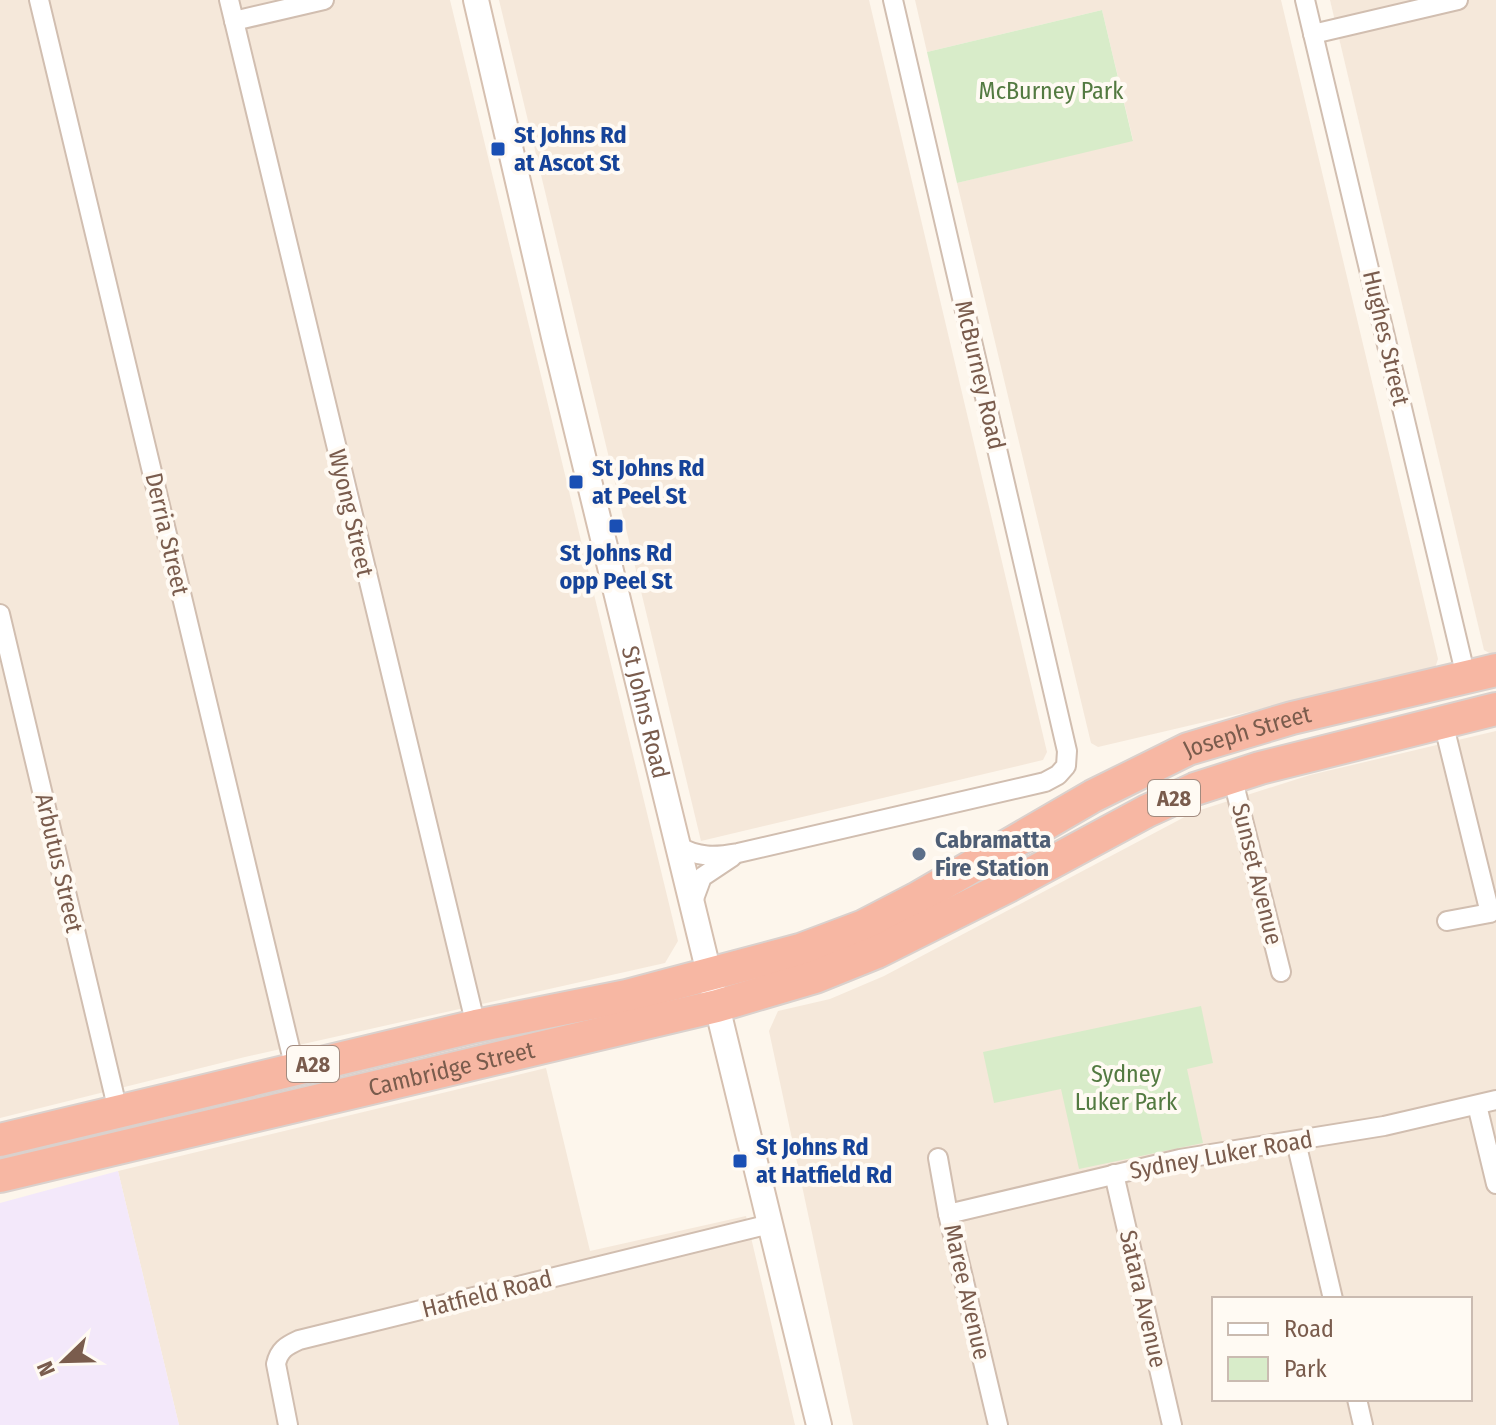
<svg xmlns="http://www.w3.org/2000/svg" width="1496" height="1425" viewBox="0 0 1496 1425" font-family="'Fira Sans Condensed',sans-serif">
  <rect width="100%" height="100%" fill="#fdf6ec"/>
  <g fill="#f5e8da" fill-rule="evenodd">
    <path d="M 0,0 L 450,0 L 678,941 L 665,963 L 245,1057 L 0,1118 Z"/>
    <path d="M 499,0 L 869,0 L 1047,752 L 1043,760 L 701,841 Z"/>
    <path d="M 915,0 L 1281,0 L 1438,659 L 1435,668 L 1098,747 L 1091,743 L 957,183 L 1133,140 L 1102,10 L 927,52 Z"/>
    <path d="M 1330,0 L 1496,0 L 1496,653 L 1491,654 L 1484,650 Z"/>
    <path d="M 1496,731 L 1496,1425 L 853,1425 L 769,1031 L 778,1011 L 830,999 L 884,976 L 1194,812 L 1310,775 ZM 1214,1299 L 1470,1299 L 1470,1399 L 1214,1399 Z"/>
    <path d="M 546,1068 L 590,1251 L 746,1216 L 795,1425 L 179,1425 L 118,1171 Z"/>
  </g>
  <path fill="#f3e8fa" d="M 118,1171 L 179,1425 L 0,1425 L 0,1203 Z"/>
  <g fill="#d8ecc9">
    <path d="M 1102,10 L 1133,141 L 957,183 L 927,52 Z"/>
    <path d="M 1201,1006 L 1213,1063 L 1187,1069 L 1203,1143 L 1079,1169 L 1061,1089 L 994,1103 L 983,1052 Z"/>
  </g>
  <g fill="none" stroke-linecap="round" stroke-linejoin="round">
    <g stroke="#d1beb0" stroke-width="22">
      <g id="street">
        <path d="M 39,0 L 295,1069"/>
        <path d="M 229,0 L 476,1026"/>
        <path d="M 1305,0 L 1466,677"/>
        <path d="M 234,21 L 324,0"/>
        <path d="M 1313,34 L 1458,0"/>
        <path d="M 0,614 L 118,1111"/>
        <path d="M 1443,722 L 1490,913 L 1447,921"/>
        <path d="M 1232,776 L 1281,972"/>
        <path d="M 678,846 C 698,858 715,857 738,853 L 1045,782 L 1058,775 L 1066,766 L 1067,751 L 893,0"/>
        <path d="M 692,904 L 702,877 L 732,857"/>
        <path d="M 1477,1105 L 1496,1184"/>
        <path d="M 1296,1142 L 1333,1299"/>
        <path d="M 938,1158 L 948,1214 L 998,1425"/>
        <path d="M 1114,1174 L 1172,1425"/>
        <path d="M 948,1214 L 1180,1159 L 1384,1126 L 1496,1100"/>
        <path d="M 1357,1399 L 1363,1425"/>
        <path d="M 288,1425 L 276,1364 C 279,1350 286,1346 299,1340 L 770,1224"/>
      </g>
    </g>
    <g stroke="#d6c0b0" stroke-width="28">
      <g id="secondary">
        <path id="s1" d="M 476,0 L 554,337 L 819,1425"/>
      </g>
    </g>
    <g stroke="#dad1cd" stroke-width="36">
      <g id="highway">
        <path id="s2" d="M 0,1140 L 476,1026 L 627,996 L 800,950 L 864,926 L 916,899 L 1093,796 L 1188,749 L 1292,718 L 1496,670"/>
        <path id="s3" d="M 0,1176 L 717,1006 L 815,977 L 877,952 L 1012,884 L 1147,811 L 1195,789 L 1260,768 L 1496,709"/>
      </g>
    </g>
    <use href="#street" stroke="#fff" stroke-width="18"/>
    <use href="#secondary" stroke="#fff" stroke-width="24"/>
    <use href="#highway" stroke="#f7b7a3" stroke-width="32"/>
  </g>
  <g fill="#1a4fb4" stroke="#fffaf3" stroke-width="3">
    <rect x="490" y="141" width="16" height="16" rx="4"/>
    <rect x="568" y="474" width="16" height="16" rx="4"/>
    <rect x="608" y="518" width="16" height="16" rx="4"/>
    <rect x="732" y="1153" width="16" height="16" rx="4"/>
  </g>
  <circle fill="#5c6f8a" stroke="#fffaf3" stroke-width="3" cx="919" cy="854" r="8"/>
  <g text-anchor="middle" stroke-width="8" stroke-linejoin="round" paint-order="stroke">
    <g fill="#fffaf3" stroke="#a28b7f" stroke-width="2">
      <rect x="1148" y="780" width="52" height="36" rx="6"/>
      <rect x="287" y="1046" width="52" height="36" rx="6"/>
    </g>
    <g font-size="22" font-weight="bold" fill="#7a5c4d">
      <text x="1174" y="806">A28</text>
      <text x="313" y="1072">A28</text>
    </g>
    <g font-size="24" fill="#537a41" stroke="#fffaf3">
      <text x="1051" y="99">McBurney Park</text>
      <text x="1126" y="1082">Sydney<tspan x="1126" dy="28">Luker Park</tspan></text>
    </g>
    <g font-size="24" font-weight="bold" fill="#164399" stroke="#fffaf3" text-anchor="start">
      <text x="514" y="143">St Johns Rd<tspan x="514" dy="28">at Ascot St</tspan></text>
      <text x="592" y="476">St Johns Rd<tspan x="592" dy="28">at Peel St</tspan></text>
      <text x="616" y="561" text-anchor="middle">St Johns Rd<tspan x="616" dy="28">opp Peel St</tspan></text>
      <text x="756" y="1155">St Johns Rd<tspan x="756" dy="28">at Hatfield Rd</tspan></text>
    </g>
    <g font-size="24" fill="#7a5c4d" stroke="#fffaf3">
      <text transform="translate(1386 338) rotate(77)" y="8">Hughes Street</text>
      <text transform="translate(980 375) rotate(77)" y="8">McBurney Road</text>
      <text transform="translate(351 513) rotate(77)" y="8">Wyong Street</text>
      <text transform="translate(167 534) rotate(77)" y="8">Derria Street</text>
      <text dy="8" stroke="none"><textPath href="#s1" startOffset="732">St Johns Road</textPath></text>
      <text dy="8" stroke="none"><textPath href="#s2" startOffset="1322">Joseph Street</textPath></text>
      <text transform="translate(59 863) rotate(77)" y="8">Arbutus Street</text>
      <text transform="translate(1257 874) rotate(76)" y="8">Sunset Avenue</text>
      <text dy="8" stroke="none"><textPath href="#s3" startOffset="464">Cambridge Street</textPath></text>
      <text transform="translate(1221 1155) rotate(-10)" y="8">Sydney Luker Road</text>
      <text transform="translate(967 1292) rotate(77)" y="8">Maree Avenue</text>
      <text transform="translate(487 1294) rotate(-14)" y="8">Hatfield Road</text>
      <text transform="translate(1143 1299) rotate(77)" y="8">Satara Avenue</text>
    </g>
    <g font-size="24" font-weight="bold" fill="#4e5e75" stroke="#fffaf3" text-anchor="start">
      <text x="935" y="848">Cabramatta<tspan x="935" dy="28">Fire Station</tspan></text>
    </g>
  </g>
  <rect x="1212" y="1297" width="260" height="104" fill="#fffaf3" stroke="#cabbb1" stroke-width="2"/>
  <rect x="1228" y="1323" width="40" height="12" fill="#ffffff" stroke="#cabbb1" stroke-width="2"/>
  <text x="1284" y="1337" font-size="24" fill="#7a5c4d">Road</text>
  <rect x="1228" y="1357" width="40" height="24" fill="#d8ecc9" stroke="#cabbb1" stroke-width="2"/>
  <text x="1284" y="1377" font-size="24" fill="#7a5c4d">Park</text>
  <g transform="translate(64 1361) rotate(247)" stroke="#fffaf3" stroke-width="6" paint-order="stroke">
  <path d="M0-6L14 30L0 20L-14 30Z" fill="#7a5c4d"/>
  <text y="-12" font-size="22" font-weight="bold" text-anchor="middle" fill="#7a5c4d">N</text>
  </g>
</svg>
